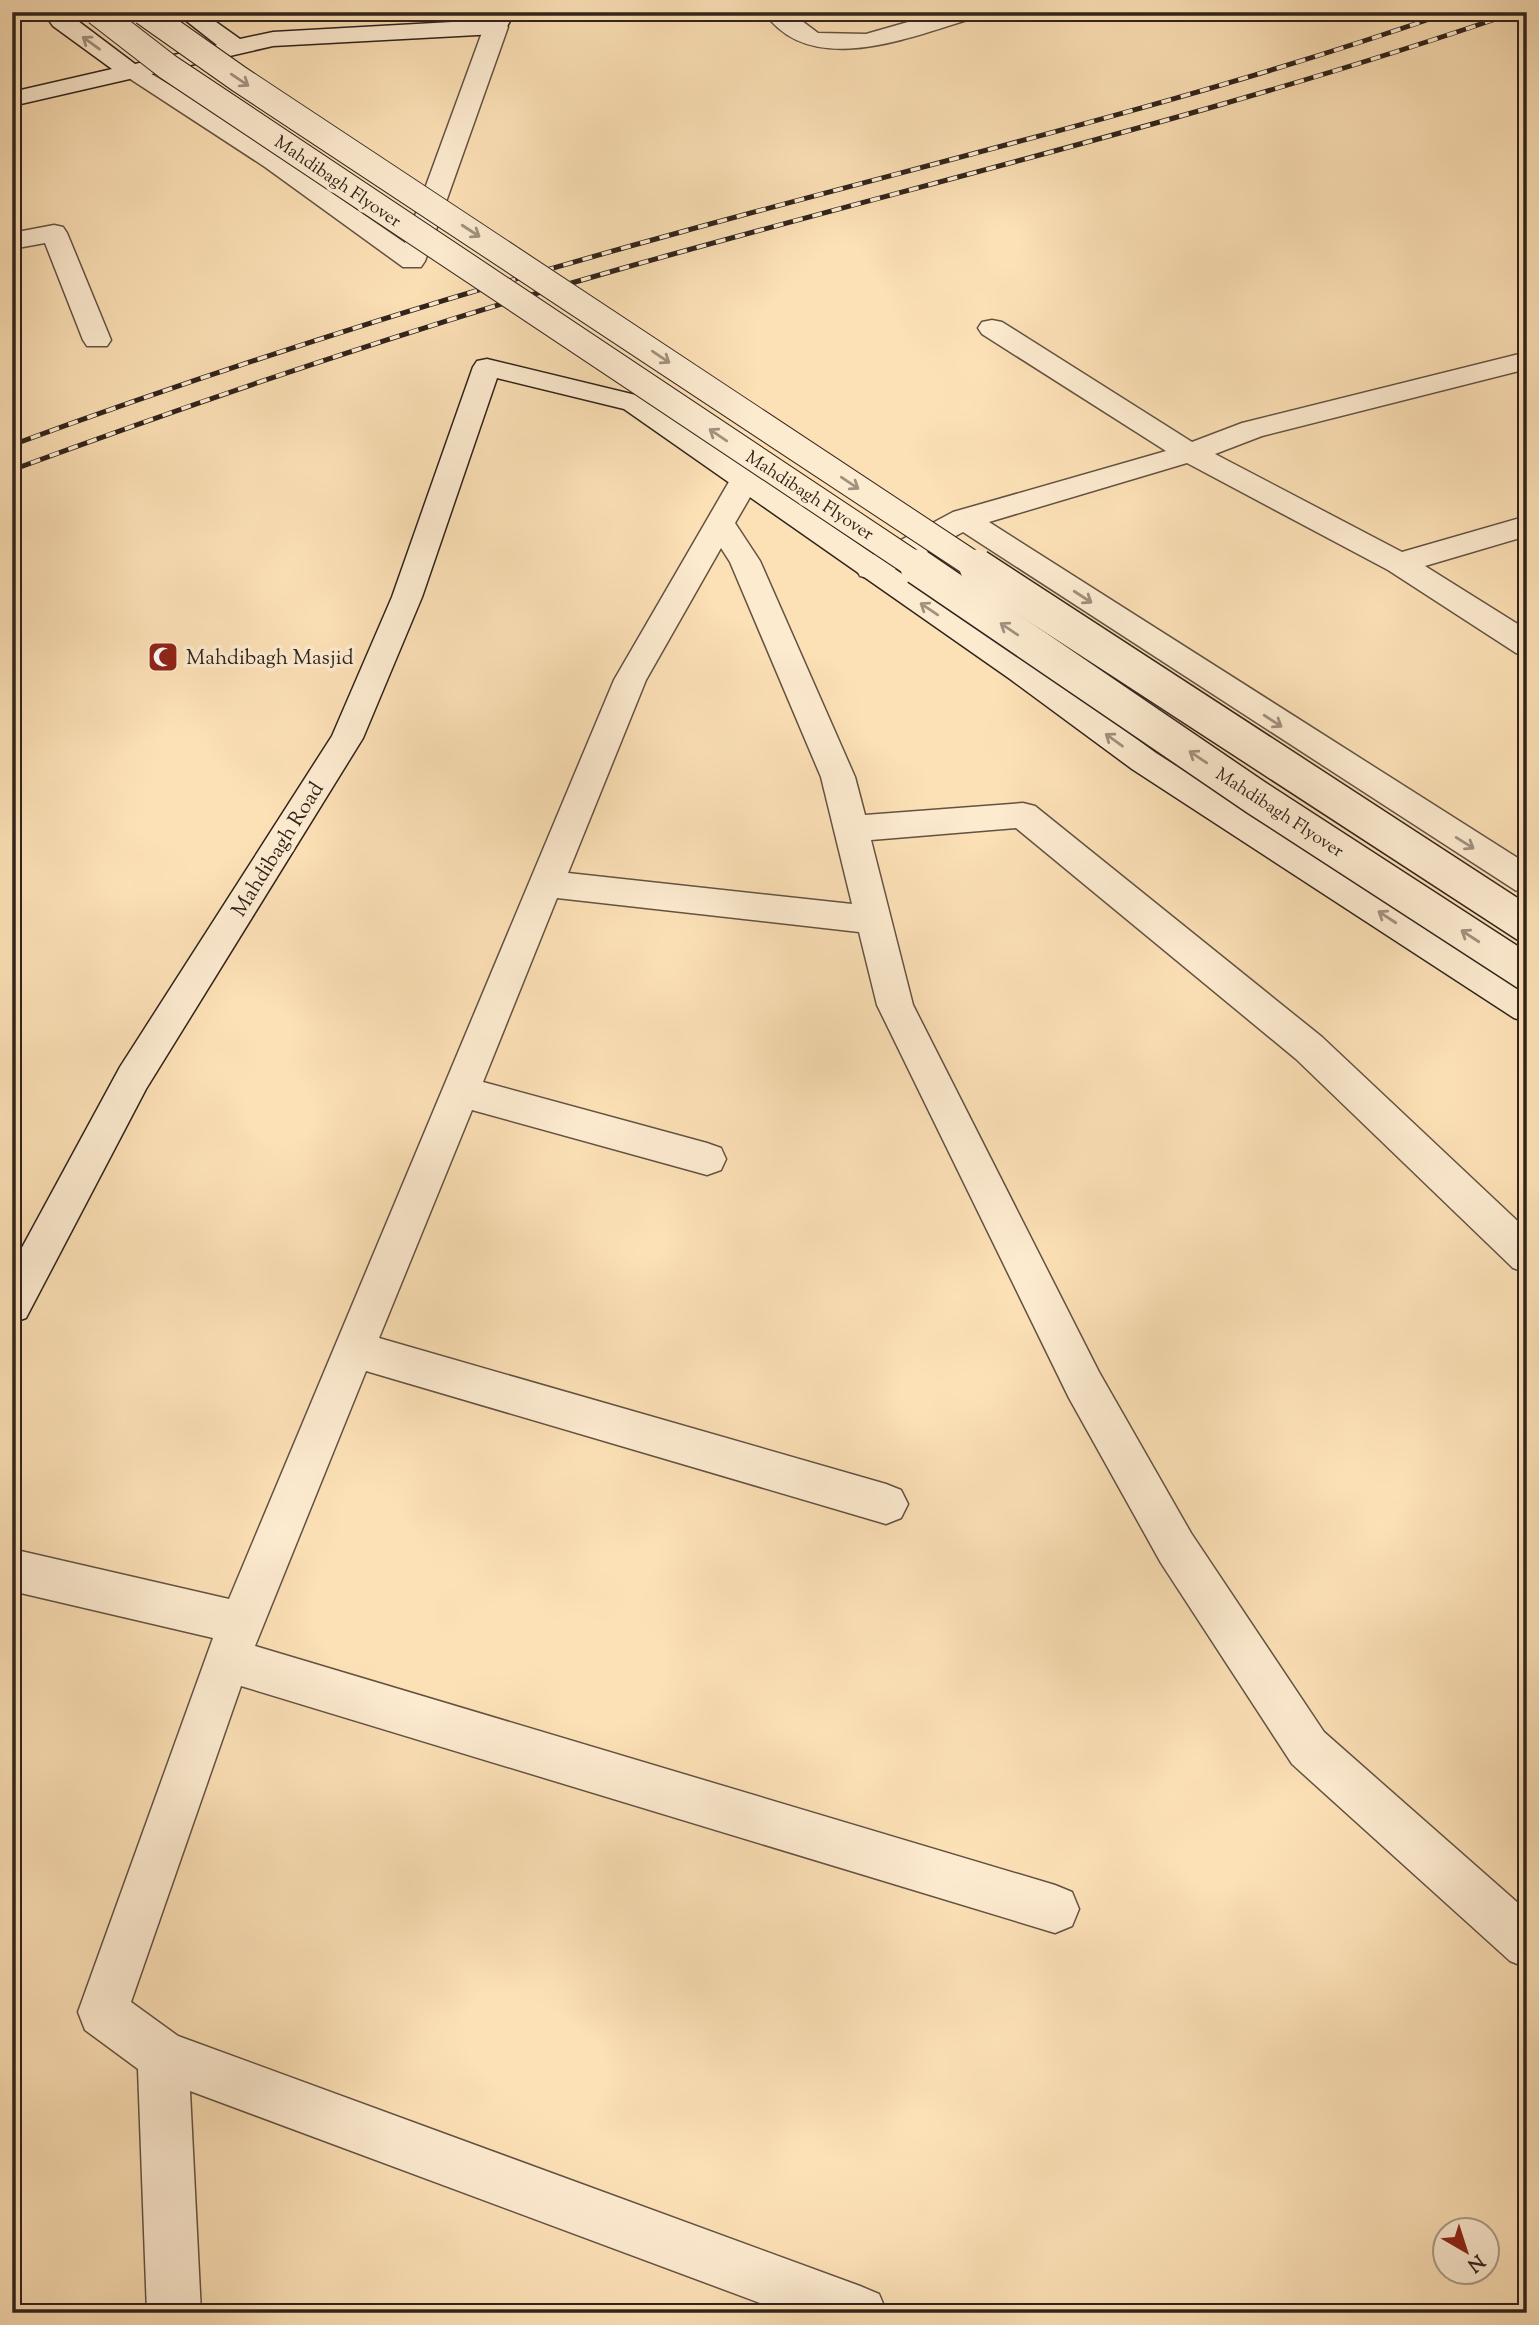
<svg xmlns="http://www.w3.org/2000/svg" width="1539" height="2325" viewBox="0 0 1539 2325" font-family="'Sorts Mill Goudy',serif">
  <rect width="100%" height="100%" fill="#fce0b6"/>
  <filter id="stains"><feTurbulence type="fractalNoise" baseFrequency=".00286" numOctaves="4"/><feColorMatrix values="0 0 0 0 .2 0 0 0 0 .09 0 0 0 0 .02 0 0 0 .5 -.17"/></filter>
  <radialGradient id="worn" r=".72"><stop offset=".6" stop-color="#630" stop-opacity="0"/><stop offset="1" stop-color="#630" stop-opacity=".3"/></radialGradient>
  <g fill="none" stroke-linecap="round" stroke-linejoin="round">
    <g stroke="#635242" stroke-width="3">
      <g id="street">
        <path d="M 764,12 L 790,12 L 818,33 L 866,34 L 943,12 L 980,12 L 977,17 C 915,35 811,81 764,12 Z"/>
        <path d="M 496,20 L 504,22 L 508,27 L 425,261 L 421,267 L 403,267 L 265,167 L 118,71 L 122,66 L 138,66 L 212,110 L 405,243 L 484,27 L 488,22 Z"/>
        <path d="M 54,225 L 63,227 L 67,233 L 111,340 L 107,346 L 87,346 L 83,340 L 45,243 L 12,249 L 12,233 Z"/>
        <path d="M 992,320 L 1002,322 L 1192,442 L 1242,423 L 1527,352 L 1527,369 L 1262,436 L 1215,454 L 1402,552 L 1527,516 L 1527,536 L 1425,566 L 1527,630 L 1527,656 L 1516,653 L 1388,570 L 1187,463 L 989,522 L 1527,864 L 1527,894 L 1515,890 L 963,532 L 882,576 L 871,579 L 860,576 L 856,569 L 860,562 L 953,512 L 1166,451 L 982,334 L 978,328 L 982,322 Z"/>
        <path d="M 745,471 L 755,473 L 760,480 L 735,523 L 760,561 L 855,777 L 865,815 L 1023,803 L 1035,806 L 1322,1037 L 1527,1230 L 1527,1273 L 1513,1268 L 1296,1059 L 1016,828 L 871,840 L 913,1005 L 1099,1372 L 1191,1533 L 1324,1732 L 1527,1911 L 1527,1968 L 1510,1961 L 1292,1764 L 1161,1563 L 1069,1398 L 877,1005 L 859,932 L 557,898 L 483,1082 L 707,1143 L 721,1148 L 726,1159 L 721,1170 L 707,1175 L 472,1110 L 379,1338 L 886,1484 L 901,1490 L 908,1504 L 901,1518 L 886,1524 L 366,1371 L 255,1646 L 1055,1885 L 1072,1892 L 1079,1909 L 1072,1926 L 1055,1933 L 241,1686 L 131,2002 L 178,2036 L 860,2286 L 879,2294 L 887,2313 L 787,2313 L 190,2091 L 201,2313 L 147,2313 L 138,2069 L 85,2030 L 78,2012 L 213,1638 L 12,1591 L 12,1549 L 229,1599 L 614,680 L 730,480 L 735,473 ZM 721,548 L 730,562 L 821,777 L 852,904 L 568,873 L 646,680 Z"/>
      </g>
    </g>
    <g stroke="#30231c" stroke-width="3">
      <g id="secondary">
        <path d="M 43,12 L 66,12 L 135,64 L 217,45 L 175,12 L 202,12 L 240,39 L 273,32 L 488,20 L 492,12 L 515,12 L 504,32 L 496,34 L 273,46 L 12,106 L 12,92 L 112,69 L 53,26 Z"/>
        <path d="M 487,359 L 644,397 L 1032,663 L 1156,753 L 1527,989 L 1527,1022 L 1514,1018 L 1132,769 L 1010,679 L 624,409 L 497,378 L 422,597 L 363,738 L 146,1089 L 26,1318 L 12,1323 L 12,1266 L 120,1067 L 332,736 L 392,597 L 473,367 L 477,361 Z"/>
      </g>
    </g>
    <use href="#street" fill="#fdebd0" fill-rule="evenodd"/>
    <use href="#secondary" fill="#fdebd0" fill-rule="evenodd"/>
    <g stroke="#30231c" stroke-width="5">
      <g id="rail">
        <path d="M 12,445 C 232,364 455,294 681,232 C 938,161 1198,100 1450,12"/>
        <path d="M 12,470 C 215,395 419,326 627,267 C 924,183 1224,113 1516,12"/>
      </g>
    </g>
    <use href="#rail" stroke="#fdebd0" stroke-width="3.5" stroke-dasharray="10" stroke-linecap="butt"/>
    <g stroke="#30231c" stroke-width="28" stroke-linecap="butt">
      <g id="secondary-bridge-far1">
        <path d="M 97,12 L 168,67 L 921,569"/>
        <path d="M 144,12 L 239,79 L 980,569"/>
      </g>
    </g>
    <g stroke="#30231c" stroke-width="38" stroke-linecap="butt">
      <g id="secondary-bridge">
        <path d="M 918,567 L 1257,798 L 1527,973"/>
        <path d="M 977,567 L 1527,925"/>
      </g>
    </g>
    <use href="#secondary-bridge-far1" stroke="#fdebd0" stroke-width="26"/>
    <use href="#secondary-bridge" stroke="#fdebd0" stroke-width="35"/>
  </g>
  <defs><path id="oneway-shaft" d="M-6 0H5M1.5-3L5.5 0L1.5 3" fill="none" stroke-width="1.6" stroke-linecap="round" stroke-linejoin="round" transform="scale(1.75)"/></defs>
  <g stroke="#a1917f">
    <use href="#oneway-shaft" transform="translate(91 43) rotate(-144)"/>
    <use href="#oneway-shaft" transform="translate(240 80) rotate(34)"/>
    <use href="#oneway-shaft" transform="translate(471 231) rotate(33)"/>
    <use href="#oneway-shaft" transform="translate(661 357) rotate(34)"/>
    <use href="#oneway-shaft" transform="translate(718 435) rotate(-146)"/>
    <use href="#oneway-shaft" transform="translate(850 483) rotate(34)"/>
    <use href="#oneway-shaft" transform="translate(1083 597) rotate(33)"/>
    <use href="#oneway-shaft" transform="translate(929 609) rotate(-146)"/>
    <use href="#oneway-shaft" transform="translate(1009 629) rotate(-146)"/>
    <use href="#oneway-shaft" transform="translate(1273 721) rotate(33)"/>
    <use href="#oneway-shaft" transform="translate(1114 740) rotate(-144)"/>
    <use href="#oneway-shaft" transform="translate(1198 757) rotate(-146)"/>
    <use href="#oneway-shaft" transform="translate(1465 843) rotate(32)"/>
    <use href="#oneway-shaft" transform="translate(1387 917) rotate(-147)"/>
    <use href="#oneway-shaft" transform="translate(1470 936) rotate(-147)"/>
  </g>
  <defs>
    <g id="mosque-square" transform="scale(1.575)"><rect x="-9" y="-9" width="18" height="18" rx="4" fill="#8f2418" stroke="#fdebd0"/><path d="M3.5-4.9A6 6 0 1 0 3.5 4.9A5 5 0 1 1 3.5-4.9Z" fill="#fff"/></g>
  </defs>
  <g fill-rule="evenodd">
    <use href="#mosque-square" x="163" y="657"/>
  </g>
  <g text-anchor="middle" stroke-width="7" stroke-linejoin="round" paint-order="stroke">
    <g font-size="18" fill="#30231c" stroke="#fdebd0">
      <text transform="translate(338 181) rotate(34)" y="6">Mahdibagh Flyover</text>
      <text transform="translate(810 495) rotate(33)" y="6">Mahdibagh Flyover</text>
      <text transform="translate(1280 812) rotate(33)" y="6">Mahdibagh Flyover</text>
    </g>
    <g font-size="21" fill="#30231c" stroke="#fdebd0" text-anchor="start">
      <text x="186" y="664">Mahdibagh Masjid</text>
    </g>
    <g font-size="21" fill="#30231c" stroke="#fdebd0">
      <text transform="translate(277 849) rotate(-58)" y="7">Mahdibagh Road</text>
    </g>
  </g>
  <rect width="1539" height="2325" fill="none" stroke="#fce0b6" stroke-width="42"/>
  <rect x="14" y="14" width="1511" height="2297" fill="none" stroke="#30231c" stroke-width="3.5"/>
  <rect x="21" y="21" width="1497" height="2283" fill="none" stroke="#30231c" stroke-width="2"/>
  <g transform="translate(1466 2251) rotate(141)"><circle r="33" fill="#fdebd0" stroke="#ab9b88" stroke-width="2"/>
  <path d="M0-5L12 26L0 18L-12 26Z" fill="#8f2418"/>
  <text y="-10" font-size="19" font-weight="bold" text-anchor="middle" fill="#30231c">N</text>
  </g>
  <rect width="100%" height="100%" filter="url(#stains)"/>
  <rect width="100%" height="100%" fill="url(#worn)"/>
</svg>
